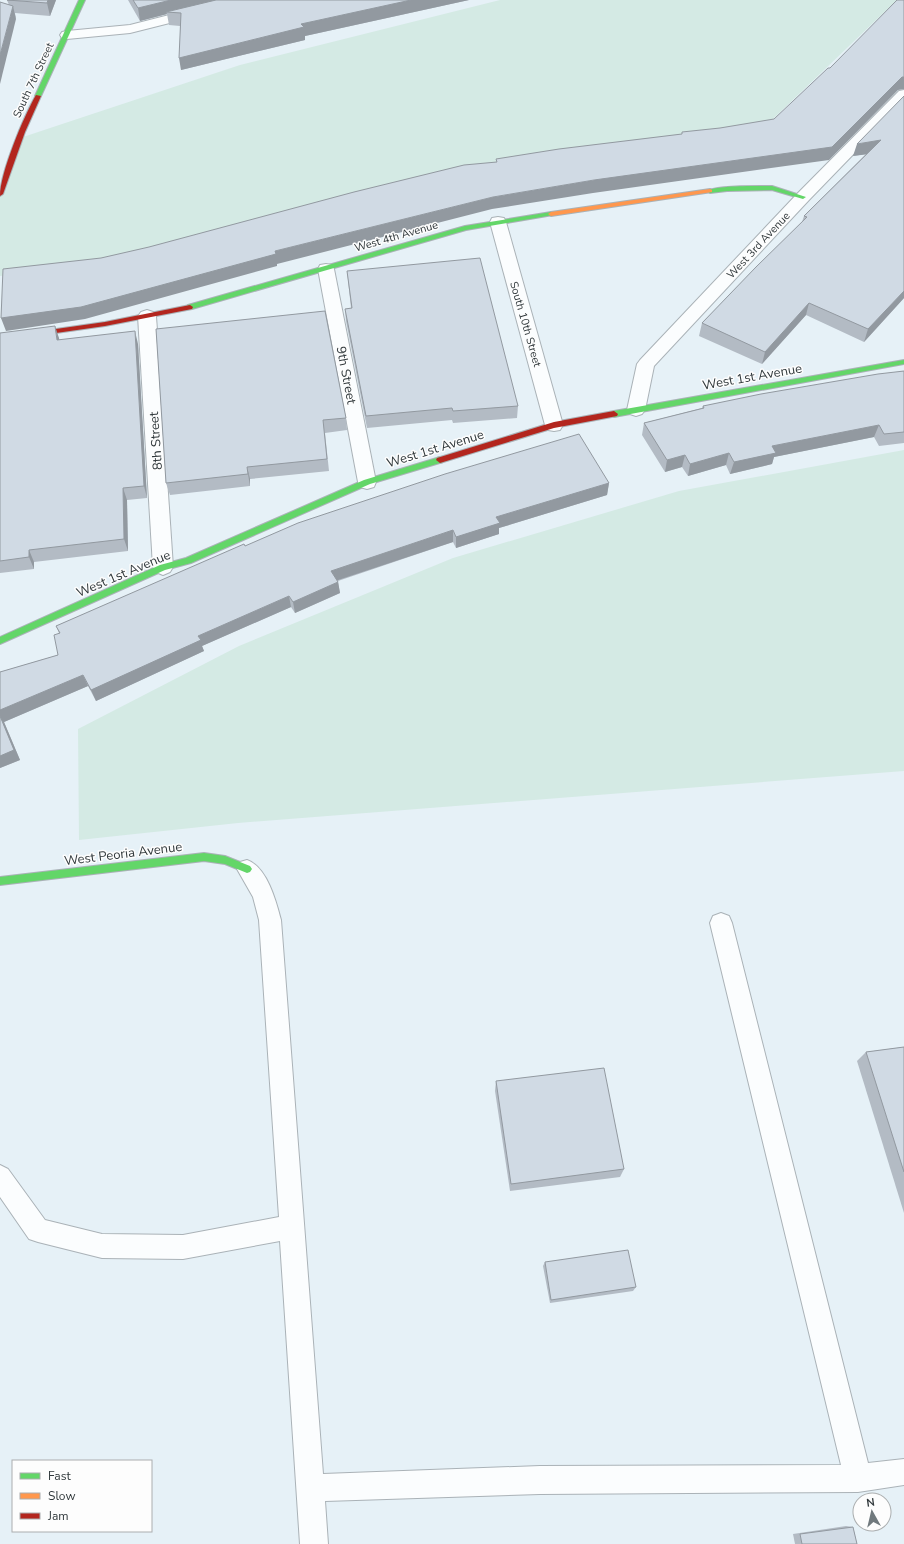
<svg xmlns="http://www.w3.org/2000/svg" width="904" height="1544" viewBox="0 0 904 1544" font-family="'Nunito Sans',sans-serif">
  <rect width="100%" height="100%" fill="#e6f1f7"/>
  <g fill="#d4eae4">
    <path d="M 500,0 L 897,0 L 773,119 L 117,263 L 0,276 L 0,194 L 20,138 L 240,65 Z"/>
    <path d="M 904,450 L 904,771 L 238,823 L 79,840 L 78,729 L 239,646 L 453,558 L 679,491 Z"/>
  </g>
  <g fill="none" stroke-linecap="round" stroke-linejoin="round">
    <g stroke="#aab2b7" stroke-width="2">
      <path id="lane" d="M 247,860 C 267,867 276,901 281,920 L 323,1474 L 540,1466 L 841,1465 L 710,923 L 713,916 L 721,913 L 729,916 L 732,923 L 868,1463 L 904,1459 L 904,1485 L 858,1492 L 540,1494 L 325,1501 L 328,1544 L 300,1544 L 280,1241 L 183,1259 L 102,1258 L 38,1242 L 29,1239 L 0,1197 L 0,1165 L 8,1169 L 45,1220 L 102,1234 L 183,1235 L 279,1217 L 259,920 L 253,897 L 237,869 L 240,862 Z"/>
    </g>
    <g stroke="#aab2b7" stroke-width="2">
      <g id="street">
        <path d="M 228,0 L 251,0 L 249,3 L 130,33 L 67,39 L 62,38 L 60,35 L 62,32 L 67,31 L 130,25 Z"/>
        <path d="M 904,90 L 904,102 L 809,200 L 654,366 L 645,410 L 642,414 L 636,416 L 630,414 L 627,410 L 637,364 L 640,360 L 797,194 L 899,91 Z"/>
        <path d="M 498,217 L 504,218 L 506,222 L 563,425 L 560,430 L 554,431 L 548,430 L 545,425 L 490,222 L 492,218 Z"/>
        <path d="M 326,264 L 332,265 L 334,269 L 376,482 L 374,487 L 367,489 L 360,487 L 358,482 L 318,269 L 320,265 Z"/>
        <path d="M 147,310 L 153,312 L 156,316 L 173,567 L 170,572 L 163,575 L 156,572 L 153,567 L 138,316 L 141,312 Z"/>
      </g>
    </g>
    <g stroke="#aab2b7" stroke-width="2">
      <g id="fast">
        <path d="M 79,0 L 85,0 L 41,96 L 36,97 L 35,96 Z"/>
        <path d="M 772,186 L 806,197 L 803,199 L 772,190 L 727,191 L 710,193 L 707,191 C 716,185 759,186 772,186 Z"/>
        <path d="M 551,212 L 554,214 L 553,215 L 466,230 L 192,309 L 190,309 L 187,307 L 188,305 L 465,226 Z"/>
        <path d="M 904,360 L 904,364 L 614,417 L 610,414 L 614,411 Z"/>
        <path d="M 440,457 L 443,458 L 443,462 L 370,484 L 191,563 L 165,570 L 0,644 L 0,637 L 160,565 L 186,558 L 364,480 Z"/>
        <path d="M 204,853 L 225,856 L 250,866 L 252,869 L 250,872 L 247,873 L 225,864 L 204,861 L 0,885 L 0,877 Z"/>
      </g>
    </g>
    <g stroke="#aab2b7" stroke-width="2">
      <path id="slow" d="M 710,189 L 712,190 L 712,192 L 551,216 L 548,214 L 551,212 Z"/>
    </g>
    <g stroke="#aab2b7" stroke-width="2">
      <g id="jam">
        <path d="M 36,95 L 41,96 L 25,132 L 3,194 L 0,196 C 0,173 24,116 36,95 Z"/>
        <path d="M 190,305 L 193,307 L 192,309 L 105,326 L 0,341 L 0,337 L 105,322 Z"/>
        <path d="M 614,411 L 618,414 L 617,416 L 554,428 L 440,463 L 436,460 L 437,458 L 554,422 Z"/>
      </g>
    </g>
    <use href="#lane" fill="#fbfdfe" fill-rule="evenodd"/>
    <use href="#street" fill="#fbfdfe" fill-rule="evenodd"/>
    <use href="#fast" fill="#63d668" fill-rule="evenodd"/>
    <use href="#slow" fill="#ff974d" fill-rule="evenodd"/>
    <use href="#jam" fill="#b3261e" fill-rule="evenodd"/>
  </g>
  <g fill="#b3bbc4">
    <path d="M 7,0 L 56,0 L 50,16 L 15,13 L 16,19 L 9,5 Z"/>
    <path d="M 128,0 L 469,0 L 305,36 L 305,40 L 181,70 L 180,26 L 169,25 L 167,14 L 140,21 Z"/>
    <path d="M 904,96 L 904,298 L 864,342 L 806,315 L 762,364 L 699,336 L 702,323 L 802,222 L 804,216 L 866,154 L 853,156 Z"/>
    <path d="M 347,271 L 518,406 L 517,418 L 453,423 L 452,420 L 367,428 L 346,321 L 345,309 L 351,308 Z"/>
    <path d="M 156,329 L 346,418 L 347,430 L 325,433 L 329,471 L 250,479 L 250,486 L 170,495 L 166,483 Z"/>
    <path d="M 0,340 L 59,340 L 138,344 L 147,498 L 127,500 L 128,551 L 34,562 L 34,569 L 0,573 Z"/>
    <path d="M 904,371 L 904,443 L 879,446 L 874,437 L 774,457 L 772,464 L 730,474 L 726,465 L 688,476 L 682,467 L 665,472 L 642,435 L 644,423 L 702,408 L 703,406 Z"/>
    <path d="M 609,483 L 607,495 L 499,528 L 499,534 L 456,548 L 453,542 L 338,581 L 340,593 L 295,613 L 291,607 L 202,646 L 204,651 L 96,701 L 88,686 L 4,722 L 20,760 L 0,768 L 0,672 L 58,655 L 59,633 L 56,626 L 245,546 Z"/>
    <path d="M 904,1047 L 904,1213 L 857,1061 L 866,1052 Z"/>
    <path d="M 496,1081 L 624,1169 L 620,1177 L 510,1191 L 495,1091 Z"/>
    <path d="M 545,1262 L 636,1287 L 633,1291 L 550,1303 L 543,1266 Z"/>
    <path d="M 846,1526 L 853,1527 L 857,1544 L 795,1544 L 793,1534 Z"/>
  </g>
  <g fill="#9299a0">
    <path d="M 48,0 L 56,0 L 50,16 L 47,3 Z"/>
    <path d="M 171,0 L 222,0 L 166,12 L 167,14 L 140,21 L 138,8 Z"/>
    <path d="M 411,0 L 469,0 L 305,36 L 305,40 L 181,70 L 179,58 L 301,24 Z"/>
    <path d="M 13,6 L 16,19 L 0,84 L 0,55 Z"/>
    <path d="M 902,77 L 904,77 L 904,89 L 898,90 L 829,160 L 593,193 L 492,209 L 277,264 L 277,266 L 85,319 L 6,331 L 1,318 L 275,251 L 493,197 L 594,180 Z"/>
    <path d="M 881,140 L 877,153 L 853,156 L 857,144 Z"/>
    <path d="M 904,291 L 904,298 L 864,342 L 868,329 Z"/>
    <path d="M 809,303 L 806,315 L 762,364 L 765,352 Z"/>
    <path d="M 55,326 L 59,338 L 61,352 L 57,340 Z"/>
    <path d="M 135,331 L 138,344 L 147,498 L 144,486 Z"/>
    <path d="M 879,425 L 874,437 L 774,457 L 772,464 L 730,474 L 734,462 L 772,446 Z"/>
    <path d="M 729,453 L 726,465 L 688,476 L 690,464 Z"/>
    <path d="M 685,455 L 682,467 L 665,472 L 667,460 Z"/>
    <path d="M 247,467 L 250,479 L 250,486 L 248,474 Z"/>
    <path d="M 609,483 L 607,495 L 499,528 L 499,534 L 456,548 L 456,537 L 496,517 Z"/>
    <path d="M 123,488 L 127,500 L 128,551 L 124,539 Z"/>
    <path d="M 453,530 L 453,542 L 332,582 L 331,571 Z"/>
    <path d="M 29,550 L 34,562 L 34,569 L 29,557 Z"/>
    <path d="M 338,582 L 340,593 L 295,613 L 293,602 Z"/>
    <path d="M 289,596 L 291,607 L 202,646 L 204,651 L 96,701 L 91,690 L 198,636 Z"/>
    <path d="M 83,675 L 88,686 L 4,722 L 20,760 L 0,768 L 0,710 Z"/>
  </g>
  <g fill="#d0dae4" stroke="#9299a0">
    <path d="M 7,0 L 48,0 L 47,3 Z"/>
    <path d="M 133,0 L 171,0 L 138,8 Z"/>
    <path d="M 216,0 L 411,0 L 301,24 L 304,27 L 179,58 L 181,13 L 166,12 Z"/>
    <path d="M 897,0 L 904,0 L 904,77 L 902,77 L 832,147 L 594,180 L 493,197 L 275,251 L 276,254 L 81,307 L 1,318 L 3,269 L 101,258 L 149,247 L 354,192 L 464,165 L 497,162 L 496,159 L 559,149 L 682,134 L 682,132 L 720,128 L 774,119 L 828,68 L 830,68 Z"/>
    <path d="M 0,2 L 13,6 L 0,55 Z"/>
    <path d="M 904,96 L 904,291 L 868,329 L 809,303 L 765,352 L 702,323 L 756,267 L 807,217 L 804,216 L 881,140 L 857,144 Z"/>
    <path d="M 480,258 L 518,406 L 453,411 L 452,408 L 366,416 L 345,309 L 352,308 L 347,271 Z"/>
    <path d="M 325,311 L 346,418 L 323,420 L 327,459 L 247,467 L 248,474 L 166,483 L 156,329 Z"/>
    <path d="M 55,326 L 57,340 L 135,331 L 144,486 L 123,488 L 124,539 L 29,550 L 29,557 L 0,561 L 0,333 Z"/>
    <path d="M 904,371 L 904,432 L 884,434 L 879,425 L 772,446 L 776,453 L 734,462 L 729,453 L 690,464 L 685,455 L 667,460 L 644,423 L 704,408 L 703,406 L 761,394 L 878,374 Z"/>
    <path d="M 579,434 L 609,483 L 496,517 L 500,523 L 456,537 L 453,530 L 331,571 L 338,582 L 293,602 L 289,596 L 198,636 L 201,640 L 91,690 L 83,675 L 0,710 L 0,672 L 58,655 L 54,635 L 60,633 L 56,626 L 244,544 L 245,546 L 298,523 L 445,474 Z"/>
    <path d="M 0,716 L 14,750 L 0,756 Z"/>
    <path d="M 904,1047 L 904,1172 L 866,1052 Z"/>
    <path d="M 604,1068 L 624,1169 L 511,1184 L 496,1081 Z"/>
    <path d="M 628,1250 L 636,1287 L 551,1300 L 545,1262 Z"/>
    <path d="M 853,1527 L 857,1544 L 802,1544 L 800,1534 Z"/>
  </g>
  <g text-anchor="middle" stroke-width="3" stroke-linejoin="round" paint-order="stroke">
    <g font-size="11" fill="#30383b" stroke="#fdfdfd">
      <text transform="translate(33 80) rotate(-65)" y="4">South 7th Street</text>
      <text transform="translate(396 236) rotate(-16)" y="4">West 4th Avenue</text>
      <text transform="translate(758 245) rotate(-47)" y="4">West 3rd Avenue</text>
      <text transform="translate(526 324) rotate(74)" y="4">South 10th Street</text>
    </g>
    <g font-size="13" fill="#30383b" stroke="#fdfdfd">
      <text transform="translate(347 375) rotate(79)" y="5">9th Street</text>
      <text transform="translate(752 376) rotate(-10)" y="5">West 1st Avenue</text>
      <text transform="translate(155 441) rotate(-94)" y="5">8th Street</text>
      <text transform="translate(435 448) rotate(-17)" y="5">West 1st Avenue</text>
      <text transform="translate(123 573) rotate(-23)" y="5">West 1st Avenue</text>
      <text transform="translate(123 853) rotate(-7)" y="5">West Peoria Avenue</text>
    </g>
  </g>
  <rect x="12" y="1460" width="140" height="72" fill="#fdfdfd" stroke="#abaeaf"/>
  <rect x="20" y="1473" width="20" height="6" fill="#63d668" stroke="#abaeaf"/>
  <text x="48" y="1480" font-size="12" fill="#30383b">Fast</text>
  <rect x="20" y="1493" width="20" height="6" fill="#ff974d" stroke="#abaeaf"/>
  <text x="48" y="1500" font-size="12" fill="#30383b">Slow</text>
  <rect x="20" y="1513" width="20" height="6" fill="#b3261e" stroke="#abaeaf"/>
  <text x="48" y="1520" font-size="12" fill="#30383b">Jam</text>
  <g transform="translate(872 1512) rotate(352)"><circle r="19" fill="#fdfdfd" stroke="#abaeaf"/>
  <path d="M0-3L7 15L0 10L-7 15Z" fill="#70797d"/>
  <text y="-6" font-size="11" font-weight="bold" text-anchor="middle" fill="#30383b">N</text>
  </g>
</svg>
